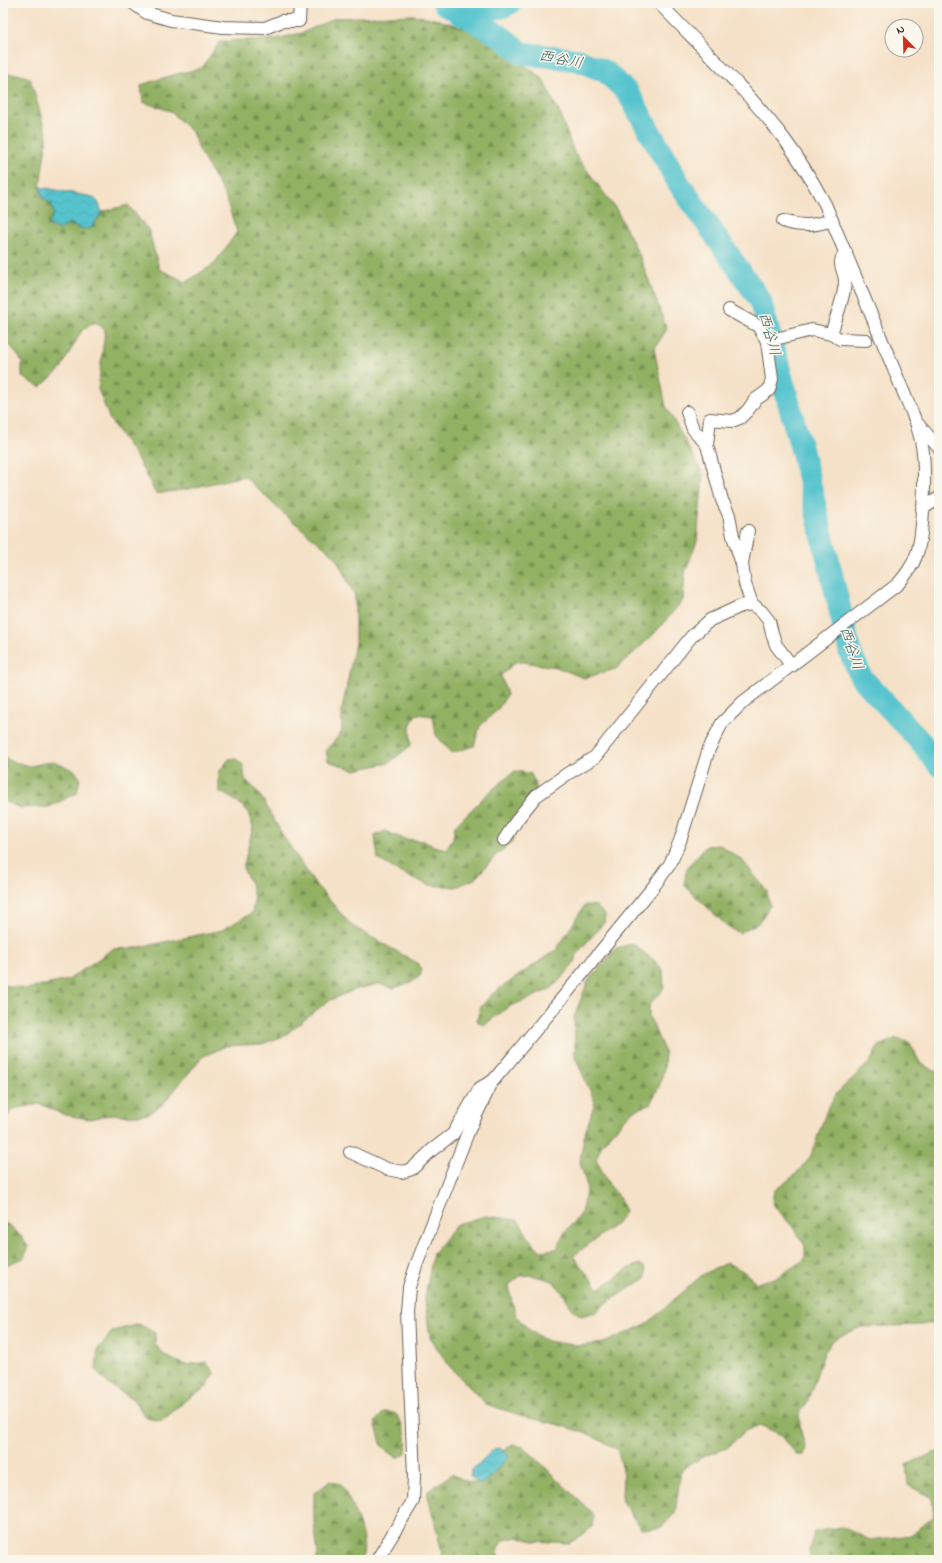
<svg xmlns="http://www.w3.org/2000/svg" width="942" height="1563" viewBox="0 0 942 1563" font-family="'Indie Flower','Klee One',sans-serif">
  <defs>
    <pattern id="forest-firs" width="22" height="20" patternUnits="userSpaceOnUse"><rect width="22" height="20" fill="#92b164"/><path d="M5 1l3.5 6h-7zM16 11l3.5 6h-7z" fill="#768f52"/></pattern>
    <pattern id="water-waves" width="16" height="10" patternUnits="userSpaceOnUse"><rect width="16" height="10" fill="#57c4ce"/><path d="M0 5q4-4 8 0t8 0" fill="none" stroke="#4ba8b0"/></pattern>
  </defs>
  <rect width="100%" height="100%" fill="#fbf7ec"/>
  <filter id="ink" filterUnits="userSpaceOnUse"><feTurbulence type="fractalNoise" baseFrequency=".025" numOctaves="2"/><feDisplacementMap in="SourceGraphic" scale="8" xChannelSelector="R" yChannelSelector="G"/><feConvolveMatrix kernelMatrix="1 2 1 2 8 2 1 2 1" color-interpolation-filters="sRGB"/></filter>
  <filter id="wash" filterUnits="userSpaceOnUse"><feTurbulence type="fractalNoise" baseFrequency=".012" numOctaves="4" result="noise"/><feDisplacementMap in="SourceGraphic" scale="16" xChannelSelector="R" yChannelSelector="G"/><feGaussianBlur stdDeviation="0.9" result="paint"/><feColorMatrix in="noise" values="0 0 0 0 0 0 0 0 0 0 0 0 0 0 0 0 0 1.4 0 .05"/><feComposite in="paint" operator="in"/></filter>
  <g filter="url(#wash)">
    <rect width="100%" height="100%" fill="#f5e1c7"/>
    <g fill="url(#forest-firs)" stroke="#576640">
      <path d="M 413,15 L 439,20 L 467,29 L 515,58 L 542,78 L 560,114 L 574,153 L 616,209 L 638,252 L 667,329 L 654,349 L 666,406 L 703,474 L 697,541 L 685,573 L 683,600 L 654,634 L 616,669 L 584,678 L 556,667 L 517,661 L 501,675 L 507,695 L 498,709 L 480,726 L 474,746 L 452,753 L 436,735 L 433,716 L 416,714 L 410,726 L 411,745 L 389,763 L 355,770 L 328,761 L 326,750 L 342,732 L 342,710 L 355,643 L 355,596 L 335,556 L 284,514 L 244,476 L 188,489 L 156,494 L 137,458 L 110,420 L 98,389 L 105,330 L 96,322 L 82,330 L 60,370 L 40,387 L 22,377 L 22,361 L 11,346 L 3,345 L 3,74 L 18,74 L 30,78 L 47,136 L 40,187 L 43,198 L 51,203 L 54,214 L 48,223 L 70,223 L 79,228 L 99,218 L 102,212 L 128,205 L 149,231 L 159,269 L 186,282 L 214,264 L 237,232 L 225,196 L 200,152 L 192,132 L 170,111 L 143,102 L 141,85 L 169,76 L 202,68 L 220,41 L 275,39 L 302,33 L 335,18 Z"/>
      <path d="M 3,755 L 10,761 L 31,766 L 53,761 L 75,771 L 80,778 L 77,793 L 49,807 L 21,808 L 3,801 Z"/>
      <path d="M 236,758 L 243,765 L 245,779 L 256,790 L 265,803 L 283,836 L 316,885 L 352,926 L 417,963 L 422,969 L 420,976 L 412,982 L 394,988 L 378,984 L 354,990 L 328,1001 L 284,1036 L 262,1044 L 226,1046 L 202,1057 L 163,1104 L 148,1114 L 127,1116 L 114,1114 L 90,1119 L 65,1115 L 40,1104 L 12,1109 L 3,1125 L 3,985 L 26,989 L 68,980 L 113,949 L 135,948 L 222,930 L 252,913 L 254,899 L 251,884 L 243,868 L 253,827 L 247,810 L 233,799 L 219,791 L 219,772 L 229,759 Z"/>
      <path d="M 515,771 L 530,773 L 535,782 L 537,791 L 511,843 L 495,856 L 475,879 L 456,887 L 429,885 L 401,873 L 378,859 L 375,836 L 385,831 L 404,839 L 423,841 L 434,846 L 446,849 L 453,838 L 455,826 L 486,795 Z"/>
      <path d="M 720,845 L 742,860 L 767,891 L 770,906 L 758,923 L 739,933 L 727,926 L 684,885 L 687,868 L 706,846 Z"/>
      <path d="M 585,905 L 596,906 L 605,915 L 604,923 L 580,950 L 570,969 L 552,988 L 531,998 L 510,1006 L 484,1025 L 477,1021 L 480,1008 L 492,994 L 557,949 Z"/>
      <path d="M 633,944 L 656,962 L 663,970 L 664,987 L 659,995 L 649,1005 L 649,1016 L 665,1053 L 664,1069 L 659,1087 L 650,1104 L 631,1112 L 602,1144 L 596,1159 L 608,1183 L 619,1197 L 625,1212 L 616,1224 L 573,1256 L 599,1289 L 628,1269 L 640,1264 L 646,1269 L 646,1278 L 607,1302 L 596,1312 L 581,1316 L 573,1310 L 563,1293 L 553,1281 L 531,1275 L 520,1276 L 509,1285 L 511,1298 L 516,1316 L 532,1332 L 547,1341 L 580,1346 L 604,1343 L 648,1323 L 702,1275 L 727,1263 L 743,1271 L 757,1283 L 778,1277 L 805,1259 L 805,1246 L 795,1230 L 772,1203 L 774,1191 L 795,1175 L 810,1158 L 828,1107 L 837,1093 L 869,1063 L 879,1046 L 897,1038 L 910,1043 L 920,1063 L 936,1072 L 939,1070 L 939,1321 L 921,1325 L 861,1327 L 834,1339 L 824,1353 L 807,1403 L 799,1415 L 801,1432 L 806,1450 L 804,1455 L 797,1455 L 781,1435 L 760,1425 L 745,1431 L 727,1448 L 704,1456 L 681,1470 L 675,1513 L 661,1528 L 641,1529 L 622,1501 L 623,1470 L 617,1449 L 590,1435 L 564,1426 L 526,1417 L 486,1404 L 450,1367 L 430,1338 L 425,1299 L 433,1253 L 457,1224 L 486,1216 L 518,1220 L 531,1241 L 541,1251 L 557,1249 L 564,1233 L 581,1214 L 587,1187 L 580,1162 L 584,1136 L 595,1102 L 575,1057 L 574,1017 L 588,981 L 616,948 Z"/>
      <path d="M 3,1221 L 21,1236 L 28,1246 L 24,1258 L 3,1266 Z"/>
      <path d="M 139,1324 L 155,1333 L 155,1344 L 165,1356 L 186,1365 L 206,1362 L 214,1373 L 207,1387 L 186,1400 L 162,1421 L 146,1418 L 133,1399 L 108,1384 L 96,1371 L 98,1349 L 113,1331 Z"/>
      <path d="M 384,1412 L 395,1413 C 405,1425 408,1439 406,1454 L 397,1458 L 382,1446 L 375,1422 Z"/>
      <path d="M 512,1444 L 524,1447 L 594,1515 L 592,1527 L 581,1536 L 569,1543 L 534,1541 L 516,1537 L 502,1541 L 497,1551 L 501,1560 L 444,1560 L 427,1492 L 452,1474 C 485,1493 487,1479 509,1456 L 504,1451 Z"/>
      <path d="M 939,1452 L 939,1560 L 810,1560 L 810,1552 L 814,1532 L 842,1527 L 870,1540 L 912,1535 L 934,1516 L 932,1498 L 908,1485 L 906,1465 L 933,1453 Z"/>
      <path d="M 330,1481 L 341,1484 C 350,1501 371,1541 361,1560 L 316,1560 L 318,1554 L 314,1522 L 314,1494 Z"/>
    </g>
    <g fill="url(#water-waves)" stroke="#3a7075">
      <path d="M 40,187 L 93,197 L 98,202 L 102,212 L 90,229 L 79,228 L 70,223 L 59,230 L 48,224 L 54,214 L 51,203 L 43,198 Z"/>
      <path d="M 500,1448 L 509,1456 L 486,1481 L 480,1484 L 470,1476 L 471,1471 L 494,1449 Z"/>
    </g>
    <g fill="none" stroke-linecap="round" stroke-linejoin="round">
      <g stroke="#57c4ce" stroke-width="23">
        <path d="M 444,3 L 502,37 L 522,53 L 578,60 L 606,72 L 628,93 L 678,182 L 760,300 L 801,447 L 850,652 L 861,677 L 918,739 L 939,765"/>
        <path d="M 460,14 L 502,7 L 510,3"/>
      </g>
    </g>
  </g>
  <g filter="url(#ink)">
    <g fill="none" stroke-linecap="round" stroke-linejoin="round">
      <g stroke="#686158" stroke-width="14">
        <g id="minor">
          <path d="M 133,3 L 147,13 L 171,20 L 223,27 L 265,28 L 282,21 L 299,21 L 300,3"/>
          <path d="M 783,221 C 801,227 814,226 832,220"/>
          <path d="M 729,310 L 758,326 L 767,341"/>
          <path d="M 831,334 L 840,339 L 866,340"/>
          <path d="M 687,412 L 693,429 L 707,445"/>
          <path d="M 917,423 L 939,448"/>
          <path d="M 922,509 L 939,498"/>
          <path d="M 742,563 L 748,531"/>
          <path d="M 792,666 L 776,645 L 772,633 L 769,621 L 762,612 L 752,604 L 745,584 L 742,564 L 733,536 L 729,515 L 722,500 L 707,445 L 710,419 L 732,421 L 740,418 L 748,410 L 755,400 L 769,390 L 772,379 L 767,341 L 812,330 L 831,334 C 836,317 844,299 845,282 C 845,268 835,265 846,252"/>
          <path d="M 504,840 L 519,817 L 536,796 L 567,774 L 595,757 L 691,637 L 710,620 L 741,606 L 752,604"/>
          <path d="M 350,1152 L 387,1169 L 402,1172 L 412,1169 L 432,1150 L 453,1134 L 480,1088 L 491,1082"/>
          <path d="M 377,1560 L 413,1501 L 414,1476 L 407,1312 L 409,1287 L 417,1263 L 468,1132 L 492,1082 L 574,984 L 654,886 L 670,864 L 680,841 L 709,749 L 722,723 L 743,702 L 898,584 C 906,575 912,567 916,556 C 924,536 926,468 922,446 C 921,438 918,430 916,422 L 825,204 C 813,182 800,160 785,140 C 747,90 701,47 659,3"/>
        </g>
      </g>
      <use href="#minor" stroke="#fff" stroke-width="12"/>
    </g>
  </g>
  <g text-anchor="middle" stroke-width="3" stroke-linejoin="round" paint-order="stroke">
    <g font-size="15" font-style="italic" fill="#345f63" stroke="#fbf7ec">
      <text transform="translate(561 59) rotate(11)" y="5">西谷川</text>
      <text transform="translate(770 334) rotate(74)" y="5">西谷川</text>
      <text transform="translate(852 648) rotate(72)" y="5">西谷川</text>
    </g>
  </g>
  <rect width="942" height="1563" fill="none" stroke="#fbf7ec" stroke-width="16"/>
  <g transform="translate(904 38) rotate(337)"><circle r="19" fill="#fbf7ec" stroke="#a29f99"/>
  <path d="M0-3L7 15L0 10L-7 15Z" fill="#c8321e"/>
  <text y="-6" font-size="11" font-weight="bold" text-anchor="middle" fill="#1c1c1c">N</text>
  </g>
</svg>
